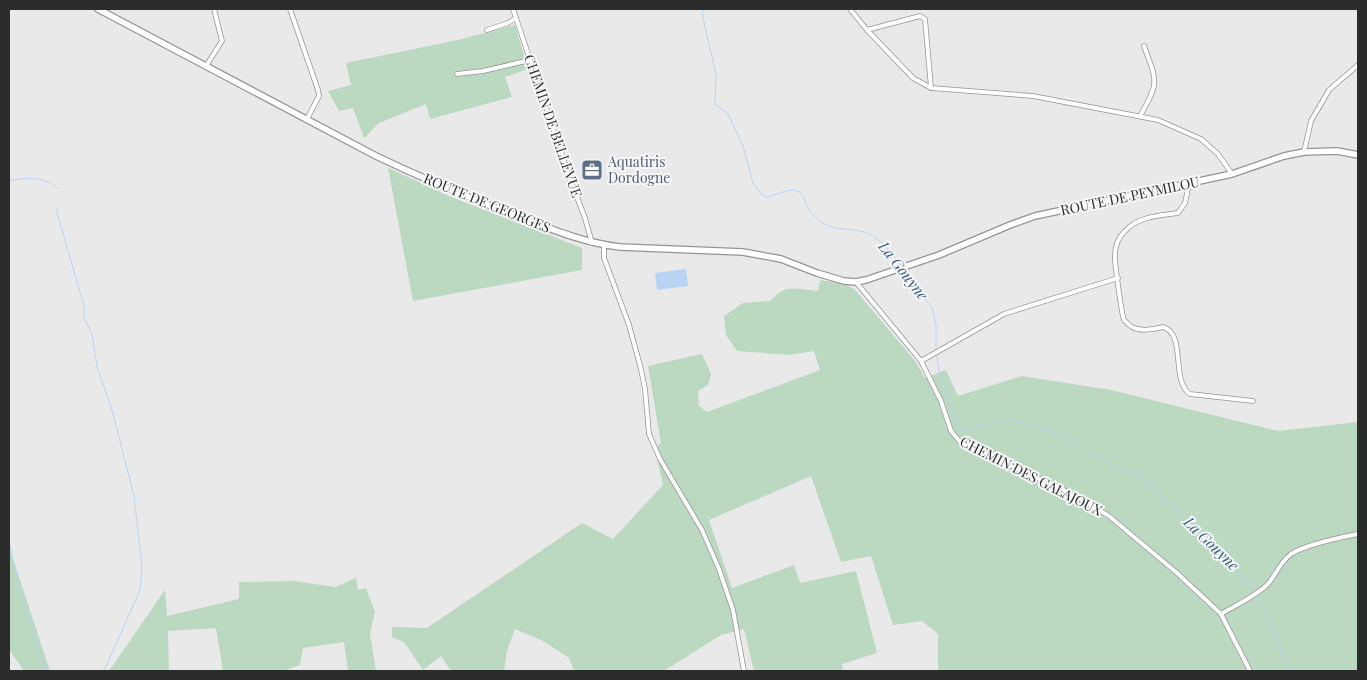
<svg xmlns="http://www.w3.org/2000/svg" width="1367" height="680" viewBox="0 0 1367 680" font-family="'Playfair Display',serif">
  <rect width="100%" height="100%" fill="#e9e9ea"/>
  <g fill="#bbd8c1">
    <path d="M 515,25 L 528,69 L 505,77 L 512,97 L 430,119 L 426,104 L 379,123 L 364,138 L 353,108 L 339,111 L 328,91 L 351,85 L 346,63 L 458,40 Z"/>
    <path d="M 388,168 L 449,196 L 582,248 L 582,270 L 413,301 Z"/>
    <path d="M 820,280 L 845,284 L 856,291 L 915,361 L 925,378 L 946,370 L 958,396 L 1022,376 L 1111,390 L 1278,431 L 1358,422 L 1358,671 L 1107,671 L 1106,669 L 1106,671 L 938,671 L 938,634 L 922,621 L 893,625 L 871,556 L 841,562 L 811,476 L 709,520 L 732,588 L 794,565 L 800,583 L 856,571 L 877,653 L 842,664 L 843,671 L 754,671 L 744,629 L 721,635 L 664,671 L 574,671 L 569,658 L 543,641 L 515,629 L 507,651 L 504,671 L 451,671 L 441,656 L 423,670 L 404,642 L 392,637 L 392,627 L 427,628 L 582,523 L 613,539 L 663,485 L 655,449 L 661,443 L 648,366 L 702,354 L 711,374 L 708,385 L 698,391 L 699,406 L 707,412 L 820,370 L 814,351 L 789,355 L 737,351 L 726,335 L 724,316 L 743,303 L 770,301 C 786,283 795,289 818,291 Z"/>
    <path d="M 9,547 L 50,671 L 24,671 L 9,649 Z"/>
    <path d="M 356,578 L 358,590 L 366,588 L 375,612 L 370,634 L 376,671 L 348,671 L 344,642 L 303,648 L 300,665 L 283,671 L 223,671 L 216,628 L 168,631 L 169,671 L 109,671 L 165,590 L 167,616 L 239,599 L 239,582 L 293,581 L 336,587 Z"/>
  </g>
  <path fill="#b9d4f3" d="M 686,269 L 688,286 L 657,290 L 655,273 Z"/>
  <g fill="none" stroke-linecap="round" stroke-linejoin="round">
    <g stroke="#b9d4f3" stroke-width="1">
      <path d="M 704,9 L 702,12 L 706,32 L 716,74 L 715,104 L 728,114 L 743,146 L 753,183 L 762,195 L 767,197 C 776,195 788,188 797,191 C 804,193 805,204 809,210 C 812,214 816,218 820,221 C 832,231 850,228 864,232 C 877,235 893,254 901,265"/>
      <path d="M 9,181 C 24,178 36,176 50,183"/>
      <path d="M 54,185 L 57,188"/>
      <path d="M 56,209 L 84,306 L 84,318 L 92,334 L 97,367 L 112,410 L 134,496 L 142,567 L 140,590 L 104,671"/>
      <path d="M 904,271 L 932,308 L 936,325 L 936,350 L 939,370 L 958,427 L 964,429 L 980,426 L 1003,419 L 1033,425 L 1069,438 L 1112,466 L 1138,475 L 1150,481 L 1160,496 L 1173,505 L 1194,528 L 1228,557 L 1234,567 L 1255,590 L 1290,671"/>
      <path d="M 9,542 L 18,581 L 42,661 L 48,671"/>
    </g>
    <g stroke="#949495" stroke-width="5.5">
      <g id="street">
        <path d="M 290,9 L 318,90 L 319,96 L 307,119"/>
        <path d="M 513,9 L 570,179 L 585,218 L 592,243"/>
        <path d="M 850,9 L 867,30 L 913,78 L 931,88 L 1033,96 L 1158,120 L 1201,139 L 1218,154 L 1232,174"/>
        <path d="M 487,30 L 508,23 L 516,18"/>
        <path d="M 867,30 L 920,16 L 925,19 L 931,88"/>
        <path d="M 206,66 L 222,41 L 214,9"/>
        <path d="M 457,74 L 483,71 L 530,60"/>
        <path d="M 1140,116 C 1160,81 1157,82 1144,46"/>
        <path d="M 1304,152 L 1311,121 L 1329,90 L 1358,65"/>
        <path d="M 1189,184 L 1185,203 L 1178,213 C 1159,216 1139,216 1125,231 C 1118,238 1115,246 1115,255 C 1114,260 1122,316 1124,320 C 1126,322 1130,326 1132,327 C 1141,332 1153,329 1163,327 C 1187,334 1170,380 1190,394 L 1253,401"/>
        <path d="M 604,245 L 604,258 L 629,325 L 641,369 L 645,389 L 649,434 L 660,459 L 702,530 L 719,569 L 733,610 L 744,671"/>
        <path d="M 856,282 L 921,361 L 941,401 L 951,431 L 961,443 L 1068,492 L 1109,516 L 1177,573 L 1221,614 L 1250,671"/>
        <path d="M 921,361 L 1004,314 L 1118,278"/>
        <path d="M 1221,614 C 1236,605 1254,597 1267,585 C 1276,575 1280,562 1291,554 C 1305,545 1341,537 1358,534"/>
      </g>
    </g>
    <g stroke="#949495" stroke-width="8">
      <path id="secondary" d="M 98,9 L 376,156 C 424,179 474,200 525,219 C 556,231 586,243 620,247 L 743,252 L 781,259 L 817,273 L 844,281 L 856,282 L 866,280 L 939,255 L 1010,225 L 1035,216 L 1232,174 L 1284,156 L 1304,152 L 1337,151 L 1358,155"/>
    </g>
    <use href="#street" stroke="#fff" stroke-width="4"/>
    <use href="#secondary" stroke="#fff" stroke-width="5.5"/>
  </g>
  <defs>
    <g id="office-square" transform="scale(1.125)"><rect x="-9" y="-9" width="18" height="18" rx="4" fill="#5c6f8a" stroke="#f6f7f8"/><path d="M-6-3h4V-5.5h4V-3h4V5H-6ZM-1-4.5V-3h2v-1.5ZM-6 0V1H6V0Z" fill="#fff"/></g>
  </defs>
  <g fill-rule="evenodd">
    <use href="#office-square" x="592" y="170"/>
  </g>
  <g text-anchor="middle" stroke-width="4" stroke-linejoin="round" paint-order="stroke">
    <g font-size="14" fill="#2b2c2c" stroke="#f6f7f8">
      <text transform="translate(553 126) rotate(71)" y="5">CHEMIN DE BELLEVUE</text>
      <text transform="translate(1130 196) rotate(-12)" y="5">ROUTE DE PEYMILOU</text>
      <text transform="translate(487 203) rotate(22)" y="5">ROUTE DE GEORGES</text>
      <text transform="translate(1031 476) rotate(27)" y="5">CHEMIN DES GALAJOUX</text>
    </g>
    <g font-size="14" fill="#4e5e75" stroke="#f6f7f8" text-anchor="start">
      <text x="608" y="167">Aquatiris<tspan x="608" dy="16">Dordogne</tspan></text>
    </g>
    <g font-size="15" font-style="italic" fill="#315882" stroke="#f6f7f8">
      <text transform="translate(903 271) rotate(52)" y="5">La Gouyne</text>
      <text transform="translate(1211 544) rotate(44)" y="5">La Gouyne</text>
    </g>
  </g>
  <rect width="1367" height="680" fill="none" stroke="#2b2c2c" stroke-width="20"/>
</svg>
